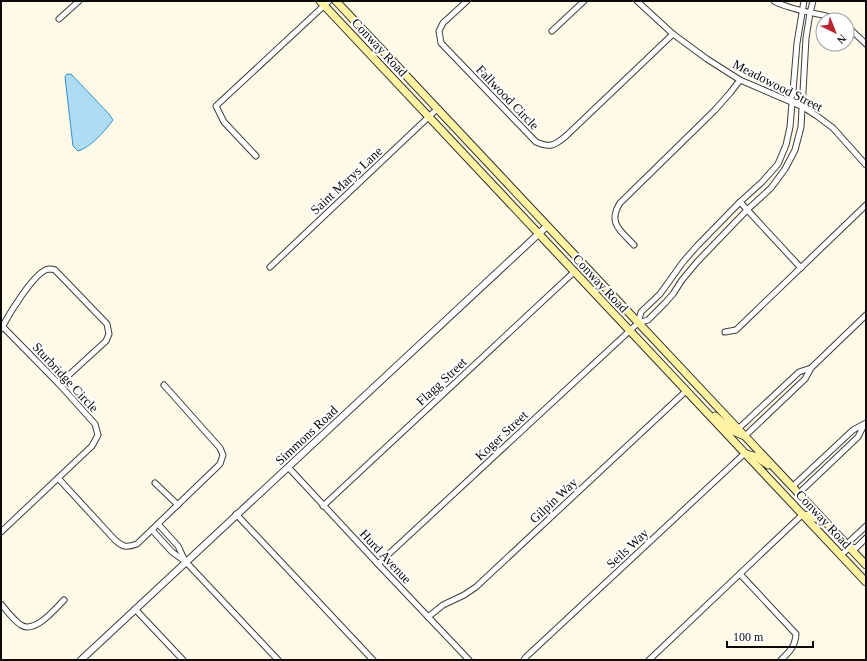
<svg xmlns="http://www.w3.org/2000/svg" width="867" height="661" viewBox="0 0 867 661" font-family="Georgia,serif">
  <rect width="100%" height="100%" fill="#fffae8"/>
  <path fill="#aedcf5" stroke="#3592cc" d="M 67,74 L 71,74 L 109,114 L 113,120 C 105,131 90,148 78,151 L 73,146 L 65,77 Z"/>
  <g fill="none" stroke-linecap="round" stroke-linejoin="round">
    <g stroke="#3d3d3d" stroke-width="7">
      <g id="minor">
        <path d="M 467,1 L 443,23 L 439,31 L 441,43 L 536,142 C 550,148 554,146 566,136 L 673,34"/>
        <path d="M 637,1 L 673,34 L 707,59 L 740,80 L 803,107 L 817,116 L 833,128 L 866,165"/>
        <path d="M 774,1 C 779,4 783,5 789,7 C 806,13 824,14 840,20"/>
        <path d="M 59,19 L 79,1"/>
        <path d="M 847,26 L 866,44"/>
        <path d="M 552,31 L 584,1"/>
        <path d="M 256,156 L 224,122 L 216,106 L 329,1"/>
        <path d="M 740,202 L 801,268"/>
        <path d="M 634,245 C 621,231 607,223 620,203 L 715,110 L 730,93 L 740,80"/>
        <path d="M 270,267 L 437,109"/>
        <path d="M 638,323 L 641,312 L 660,294 L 683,262 L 697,246 L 740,202 L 762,182 L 778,164 L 786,145 L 790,127 L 797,43 L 804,1"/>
        <path d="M 1,329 C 8,316 35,270 49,269 C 51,269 53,269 55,270 L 107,324 L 109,334 L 106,341 L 59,384"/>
        <path d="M 725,332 L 736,330 L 866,205"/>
        <path d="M 738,429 L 799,372 L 811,368"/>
        <path d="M 745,436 L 805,379 L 811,368 L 866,315"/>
        <path d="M 288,467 L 378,564 L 469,660"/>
        <path d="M 58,478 L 115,540 C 123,547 126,548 137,544 L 220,464 L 223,455 L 220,448 L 164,385"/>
        <path d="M 155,483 L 178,505"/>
        <path d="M 792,487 L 853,430 L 866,423"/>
        <path d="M 799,493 L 858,437 L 864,425"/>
        <path d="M 323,506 L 574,272"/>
        <path d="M 236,514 L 373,660"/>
        <path d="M 158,524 L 178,546 L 185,561"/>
        <path d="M 152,530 L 172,552 L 186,562 L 278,660"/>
        <path d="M 1,532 L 92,446 L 98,435 L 95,424 L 59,384 L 2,326"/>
        <path d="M 850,547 L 850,541 L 866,526"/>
        <path d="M 841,555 L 850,547 L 856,548 L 866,538"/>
        <path d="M 378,564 L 638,323 L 648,320 L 665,303 L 673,294 L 682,280 L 697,262 L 747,210 L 771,188 L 785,169 L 795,150 L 801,127 L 806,38 L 810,13 L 813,1"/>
        <path d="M 740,574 L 796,634 C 795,647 790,651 781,660"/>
        <path d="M 1,604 C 5,609 16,622 21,625 C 35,634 55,609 64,600"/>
        <path d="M 135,609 L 183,660"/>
        <path d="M 428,617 L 443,605 L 464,595 L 476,587 L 686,391"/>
        <path d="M 524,660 L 526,657 L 745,453"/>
        <path d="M 649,660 L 802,515"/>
      </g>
    </g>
    <g stroke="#3d3d3d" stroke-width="8">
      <path id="tertiary" d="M 81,660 L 547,226"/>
    </g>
    <g stroke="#2c2c2c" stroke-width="9">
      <g id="secondary">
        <path d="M 320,1 L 866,582"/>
        <path d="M 336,1 L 866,565"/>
        <path d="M 715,416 L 733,431 L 742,435"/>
        <path d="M 746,454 L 757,457 L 768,465"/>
        <path d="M 802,515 C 811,515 816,518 823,522"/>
      </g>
    </g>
    <use href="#minor" stroke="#fff" stroke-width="5"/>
    <use href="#tertiary" stroke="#fff" stroke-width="6"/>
    <use href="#secondary" stroke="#fff3a3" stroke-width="7"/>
  </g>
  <g text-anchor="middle" stroke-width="4" stroke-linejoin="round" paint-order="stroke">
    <g font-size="13" fill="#0a0a0a" stroke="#fff">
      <text transform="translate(380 47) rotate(47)" y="5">Conway Road</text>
      <text transform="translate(778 85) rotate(27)" y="5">Meadowood Street</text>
      <text transform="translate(508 97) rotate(46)" y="5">Fallwood Circle</text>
      <text transform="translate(346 180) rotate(-43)" y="5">Saint Marys Lane</text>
      <text transform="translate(601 283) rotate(47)" y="5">Conway Road</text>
      <text transform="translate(66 377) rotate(47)" y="5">Sturbridge Circle</text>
      <text transform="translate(441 381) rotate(-43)" y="5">Flagg Street</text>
      <text transform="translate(306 435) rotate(-43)" y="5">Simmons Road</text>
      <text transform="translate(501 435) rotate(-43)" y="5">Koger Street</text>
      <text transform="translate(553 500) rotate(-43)" y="5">Gilpin Way</text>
      <text transform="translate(824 519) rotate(47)" y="5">Conway Road</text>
      <text transform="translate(627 548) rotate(-43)" y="5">Seils Way</text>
      <text transform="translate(386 556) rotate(47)" y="5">Hurd Avenue</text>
    </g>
  </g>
  <rect width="867" height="661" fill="none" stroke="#0a0a0a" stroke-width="4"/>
  <g transform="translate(835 32) rotate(137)"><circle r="19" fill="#ffffff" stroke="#9d9d9d"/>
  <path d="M0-3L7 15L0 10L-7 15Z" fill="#b8252e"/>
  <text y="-6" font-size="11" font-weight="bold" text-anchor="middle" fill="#0a0a0a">N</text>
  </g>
  <path d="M727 641v6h86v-6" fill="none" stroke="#0a0a0a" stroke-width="2"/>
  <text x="733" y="641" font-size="12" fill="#0a0a0a" stroke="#ffffff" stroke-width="3" paint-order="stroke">100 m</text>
</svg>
